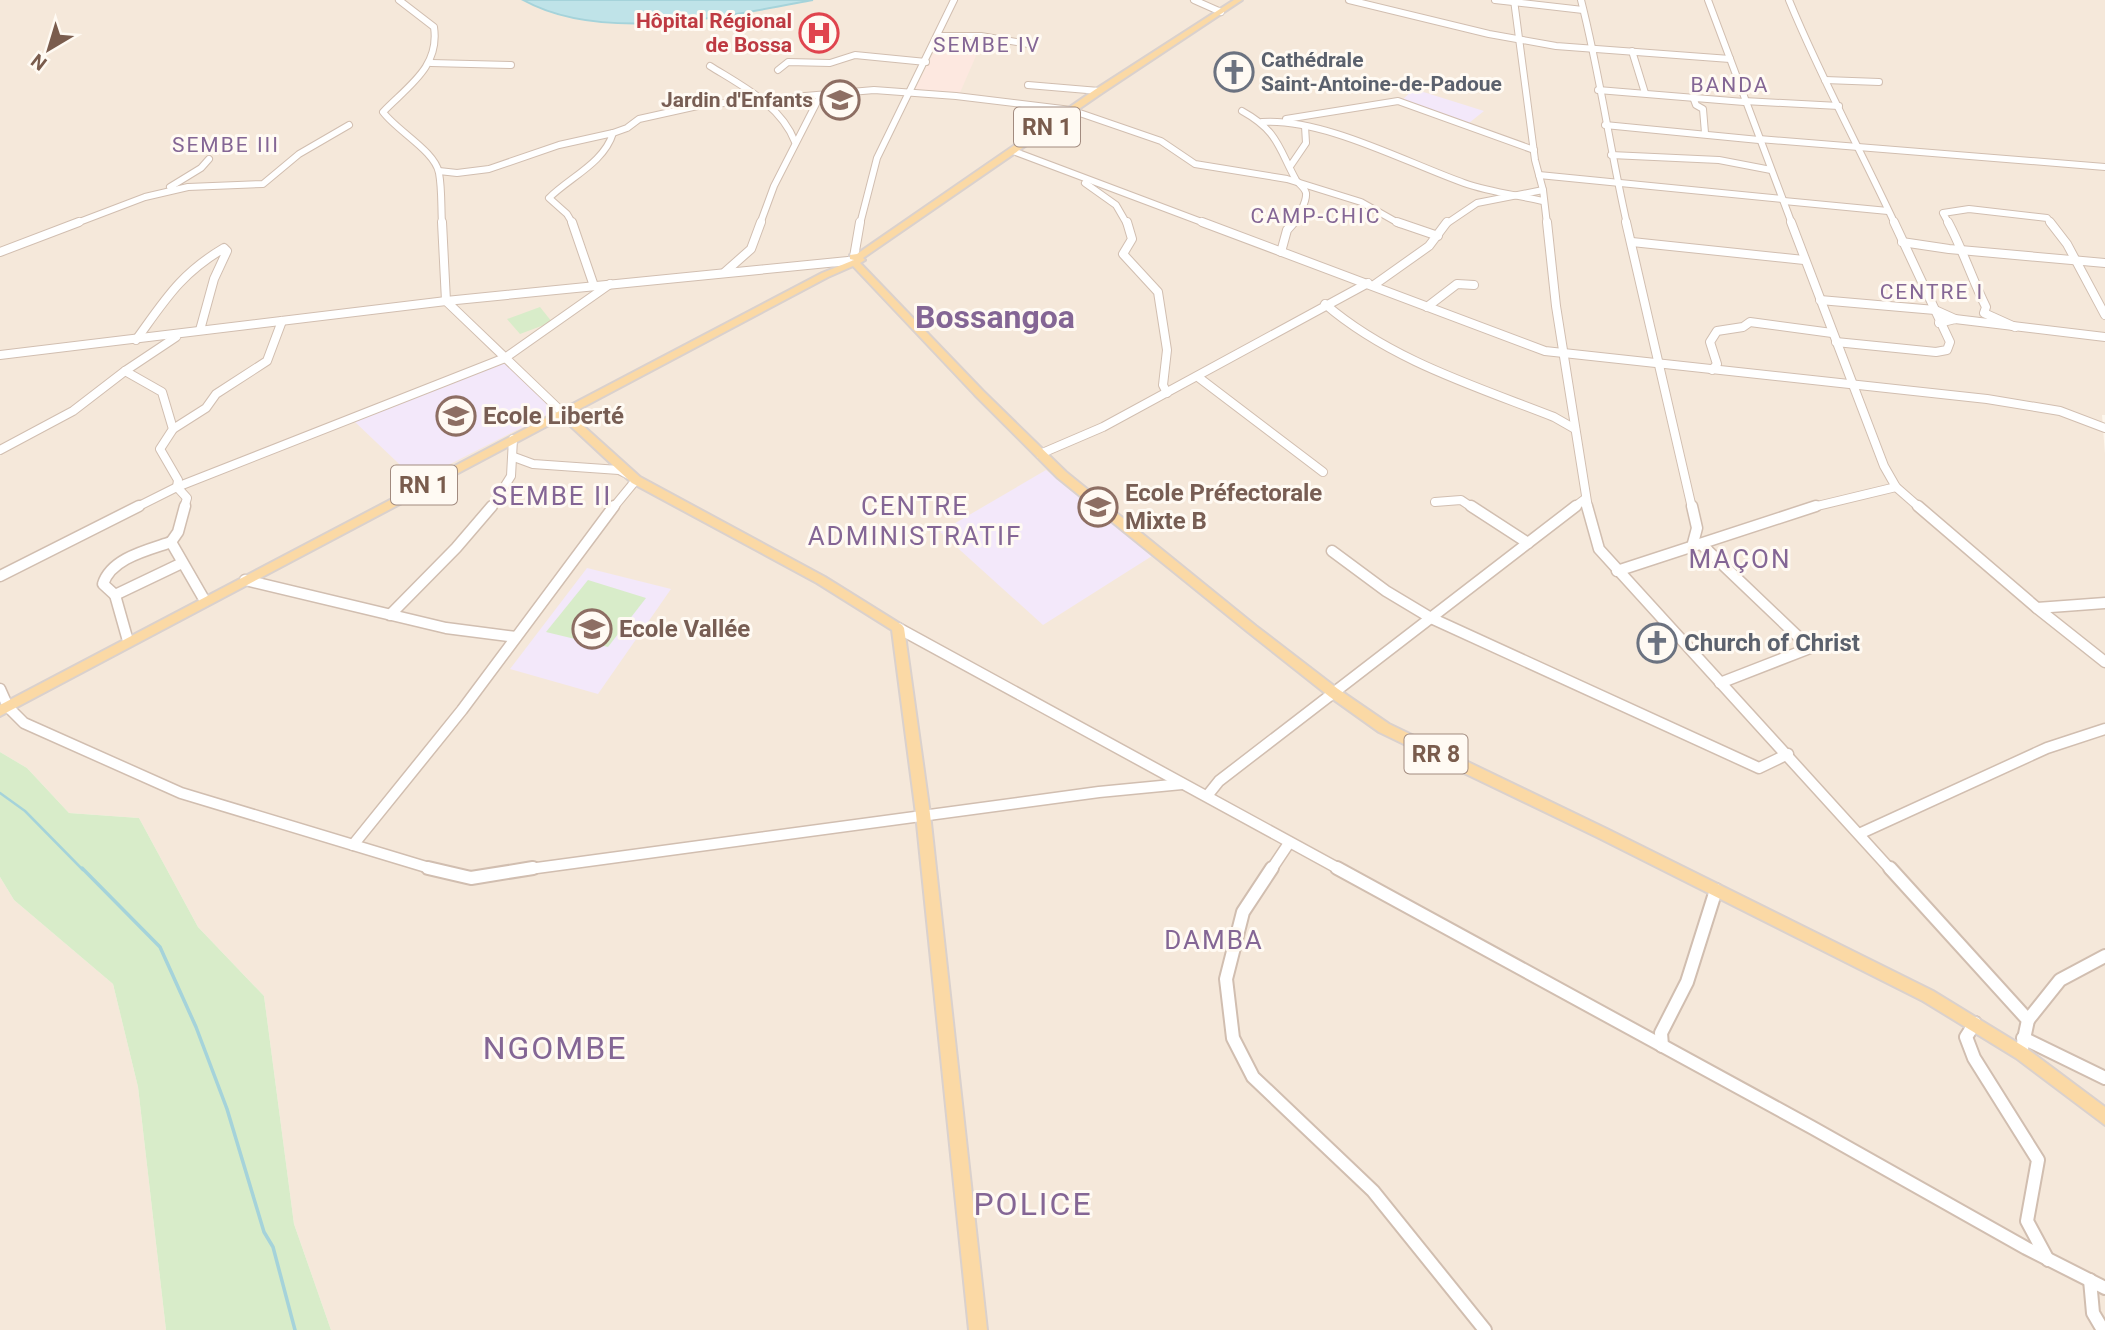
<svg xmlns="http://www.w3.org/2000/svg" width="2105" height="1330" viewBox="0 0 2105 1330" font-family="Roboto,sans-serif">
  <rect width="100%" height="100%" fill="#fdf6ec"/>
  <g fill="#f5e8da">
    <path d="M 0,0 L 523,0 L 554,13 L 621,22 L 708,18 L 813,0 L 2105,0 L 2105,415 L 2102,415 L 2105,454 L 2105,1330 L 331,1330 L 294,1224 L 264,996 L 198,927 L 139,818 L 69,813 L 27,768 L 0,752 Z"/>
    <path d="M 0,877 L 14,900 L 113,984 L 138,1087 L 166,1330 L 0,1330 Z"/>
  </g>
  <path fill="#fde8e0" d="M 937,46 L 979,49 L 959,95 L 914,91 Z"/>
  <g fill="#f3e8fa">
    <path d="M 1414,89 L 1484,111 L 1469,123 L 1401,101 Z"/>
    <path d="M 503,361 L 554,411 L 417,481 L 355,422 Z"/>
    <path d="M 1046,470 L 1152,556 L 1043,625 L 940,532 Z"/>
    <path d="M 587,568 L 671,589 L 598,694 L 510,669 Z"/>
  </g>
  <g fill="#d8ecc9">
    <path d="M 540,307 L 552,322 L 520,334 L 507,319 Z"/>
    <path d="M 588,580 L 646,598 L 608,647 L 546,632 Z"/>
    <path d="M 0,752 L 27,768 L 69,813 L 139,818 L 198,927 L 264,996 L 294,1224 L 331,1330 L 166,1330 L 138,1087 L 113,984 L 14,900 L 0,877 Z"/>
  </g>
  <path fill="#bfe3e8" stroke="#a5d3da" stroke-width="2" d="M 523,0 L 813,0 C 728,16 602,44 523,0 Z"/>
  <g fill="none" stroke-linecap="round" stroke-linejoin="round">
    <path stroke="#a5d3da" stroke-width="2.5" d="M 0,793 L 25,811 L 83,870"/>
    <path stroke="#a5d3da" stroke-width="3.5" d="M 82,868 L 160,947 L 196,1027 L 227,1109 L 264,1232 L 273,1247 L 295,1330"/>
    <g stroke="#d1beb0" stroke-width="8">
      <g id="minor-far3">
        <path d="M 399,0 L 434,27 C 440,67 408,86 383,112 C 397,131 435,151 439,173 C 442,189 441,208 442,224"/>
        <path d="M 1194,0 L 1221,12"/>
        <path d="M 1349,0 L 1489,34 L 1556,46 L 1730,59"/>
        <path d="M 1495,0 L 1583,10"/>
        <path d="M 1514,0 L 1535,160 L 1543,190 L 1547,224"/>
        <path d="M 1581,0 C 1600,74 1610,150 1627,224"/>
        <path d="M 1708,0 L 1792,224"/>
        <path d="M 1789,0 C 1820,76 1860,149 1895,224"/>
        <path d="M 938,36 L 981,36 L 1034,45"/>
        <path d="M 1632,51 L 1645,93"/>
        <path d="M 431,63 L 511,65"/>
        <path d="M 710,66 C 742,86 781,105 795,142"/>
        <path d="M 778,70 L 788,62 L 830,63 L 855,55 L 926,62"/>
        <path d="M 1825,80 L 1879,82"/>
        <path d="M 1028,85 L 1099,91"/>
        <path d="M 1598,90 L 1744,102"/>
        <path d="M 1693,97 L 1696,105 L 1703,109 L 1705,133"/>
        <path d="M 1744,101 L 1839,106"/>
        <path d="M 1242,111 C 1278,131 1278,147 1296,180 C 1299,184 1305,188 1306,193 C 1307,202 1298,217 1292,224"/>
        <path d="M 1286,119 L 1398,101 L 1534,150"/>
        <path d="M 1262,122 C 1323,118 1405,162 1464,183 C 1489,192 1517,195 1543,201"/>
        <path d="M 1605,125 L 1759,140"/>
        <path d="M 1759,139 L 2105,167"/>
        <path d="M 1013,151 L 1207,224"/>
        <path d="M 1611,155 L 1719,160 L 1771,170"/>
        <path d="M 1291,165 L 1306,143 L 1305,126"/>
        <path d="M 439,171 L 457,173 L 489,169 L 559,145 L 613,133 L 627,128 L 639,119 L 702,105 L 874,90 L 956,96 L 1071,110 L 1161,141 L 1195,164 L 1287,179 L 1361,202 L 1400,224"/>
        <path d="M 1539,175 L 1782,199"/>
        <path d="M 1085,183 L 1116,205 L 1127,224"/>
        <path d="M 170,187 L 201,168 L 209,159"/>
        <path d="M 1784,201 L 1888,211"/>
        <path d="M 74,224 L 145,197 L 188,187 L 263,184 L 299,154 L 349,125"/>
        <path d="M 573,224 L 567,214 L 549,198 C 570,177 604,163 613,133"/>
        <path d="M 760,224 L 774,186 L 820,96"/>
        <path d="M 860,224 L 877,158 L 954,0"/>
        <path d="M 1446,224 L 1477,203 L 1543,190"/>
        <path d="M 1949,224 L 1943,213 L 1969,209 L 2047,218 L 2052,224"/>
      </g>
    </g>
    <g stroke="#d1beb0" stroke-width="10">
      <g id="minor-far2">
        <path d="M 442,222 L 446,301 L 563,413"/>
        <path d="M 572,222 L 594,286"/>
        <path d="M 1127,222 L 1132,239 L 1123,254 L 1158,292 L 1167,350 L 1163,385 L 1167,393"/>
        <path d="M 1202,222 L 1545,351 L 1987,399 L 2060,411 L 2105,428"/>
        <path d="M 1397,222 L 1438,236"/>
        <path d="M 1547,222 L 1556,306 L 1588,508"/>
        <path d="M 1626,222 L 1692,508"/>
        <path d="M 1791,222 L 1884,466 L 1896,487 L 1920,508"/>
        <path d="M 1948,222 C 1963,250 1972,279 1986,307 L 1984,313 L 2015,327"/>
        <path d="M 2050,222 L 2067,244 L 2105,315"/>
        <path d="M 1632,242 L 1804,260"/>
        <path d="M 1902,242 L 1949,249 L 2105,263"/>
        <path d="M 0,252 L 79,222"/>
        <path d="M 1281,252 L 1287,230 L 1294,222"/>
        <path d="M 854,257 L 860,222"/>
        <path d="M 725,272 L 751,249 L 761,222"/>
        <path d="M 1374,285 L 1429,246 L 1447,222"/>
        <path d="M 1820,300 L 1935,310 L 1955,319"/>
        <path d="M 1325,304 C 1390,360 1475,386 1554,417 L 1575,429"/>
        <path d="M 1427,307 L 1457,284 L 1474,285"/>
        <path d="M 1939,323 L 1955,319 L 2105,337"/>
        <path d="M 136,340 C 165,300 180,274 224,248 L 227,251 L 214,279 L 200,330"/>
        <path d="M 1836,342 L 1936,352 L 1947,350 L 1950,342 L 1894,222"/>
        <path d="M 0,355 L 446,301 L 848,261"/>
        <path d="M 1712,370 L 1717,364 L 1710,342 L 1717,331 L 1743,327 L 1750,322 L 1832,333"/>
        <path d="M 125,371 L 162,392 L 173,429 L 160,449 L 178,480 L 177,487 L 187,498 L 184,508"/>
        <path d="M 1198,377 L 1323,472"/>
        <path d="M 173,429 L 206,408 L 216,394 L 267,361 L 282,321"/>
        <path d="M 0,450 L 73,411 L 125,371 L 176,337"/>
        <path d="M 1040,454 L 1103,427 L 1368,283"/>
        <path d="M 514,457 L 533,464 L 619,470 L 629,475"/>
        <path d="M 1435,502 L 1461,500 L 1473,508"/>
        <path d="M 135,508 L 177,487 L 505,358 L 610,284"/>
        <path d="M 491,508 L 511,476 L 513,439"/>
        <path d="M 613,508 L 636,480"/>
        <path d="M 1573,508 L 1585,499"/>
        <path d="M 1809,508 L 1896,487"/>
      </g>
    </g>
    <g stroke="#d1beb0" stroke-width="13">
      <g id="minor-far1">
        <path d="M 185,506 L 178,532 L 171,542 L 205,601"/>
        <path d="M 1471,506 L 1528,543"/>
        <path d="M 1587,506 L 1599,549 L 1891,870"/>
        <path d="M 1692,506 L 1697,528 L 1692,547"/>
        <path d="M 1918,506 L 2037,608 L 2105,662"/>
        <path d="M 1701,544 L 1810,648 L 1720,683"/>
        <path d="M 1332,551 L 1386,591 L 1431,618 L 1759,768 L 1788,754"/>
        <path d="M 1617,571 L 1816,506"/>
        <path d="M 0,576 L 139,506"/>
        <path d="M 245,580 L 446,628 L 516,637"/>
        <path d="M 115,595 L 103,584 C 111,558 148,550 171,542"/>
        <path d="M 2037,608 L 2105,603"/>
        <path d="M 390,615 L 456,548 L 492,506"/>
        <path d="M 898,628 L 1341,870"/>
        <path d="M 128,641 L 115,595 L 182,563"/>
        <path d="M 0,689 L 8,707 L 24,723 L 181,793 L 436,870"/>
        <path d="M 1207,796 L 1219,781 L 1576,506"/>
        <path d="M 1859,834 L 2047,748 L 2105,729"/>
        <path d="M 353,845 L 462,710 L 614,506"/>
        <path d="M 522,870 L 1099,792 L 1182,784"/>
        <path d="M 1271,870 L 1289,843"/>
      </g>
    </g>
    <g stroke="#d1beb0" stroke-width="16">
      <g id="minor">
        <path d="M 428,868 L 471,878 L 533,868"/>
        <path d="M 1272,868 L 1243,912 L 1226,979 L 1233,1038 L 1253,1077 L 1373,1191 L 1485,1330"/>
        <path d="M 1337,868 L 1813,1128 L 2026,1248 L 2105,1288"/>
        <path d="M 1890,868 L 2028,1020 L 2021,1053"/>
        <path d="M 2028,1020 L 2060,980 L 2105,956"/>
        <path d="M 1975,1023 L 1966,1037 L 1974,1058 L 2038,1160 L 2027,1221 L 2048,1260"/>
        <path d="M 2023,1038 L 2105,1078"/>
        <path d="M 1662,1046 L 1661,1033 L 1687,982 L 1716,890"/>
        <path d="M 2090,1280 L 2093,1313 L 2103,1330"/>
      </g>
    </g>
    <g stroke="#dad1cd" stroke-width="4">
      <path id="major" d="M 1234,0 L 1242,0 L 1102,93 L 863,258 L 865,260 L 860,263 L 983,391 L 1066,472 L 1256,626 L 1338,689 L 1389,724 L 1607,829 L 1933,991 L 2026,1048 L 2105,1107 L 2105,1125 L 2016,1058 L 1923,1001 L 1597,837 L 1379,732 L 1330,697 L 1248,632 L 1058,478 L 975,395 L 853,266 L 828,277 L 570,414 L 640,477 L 825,577 L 902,625 L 904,628 L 930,814 L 987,1330 L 969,1330 L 916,814 L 892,630 L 817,583 L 632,483 L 562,418 L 0,716 L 0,705 L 822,273 L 854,260 L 850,259 L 850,255 L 857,254 L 1096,89 Z"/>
    </g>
    <use href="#minor-far3" stroke="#fff" stroke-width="6"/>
    <use href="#minor-far2" stroke="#fff" stroke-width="8"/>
    <use href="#minor-far1" stroke="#fff" stroke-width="10"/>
    <use href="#minor" stroke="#fff" stroke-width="12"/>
    <use href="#major" fill="#fbd9a5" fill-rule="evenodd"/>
  </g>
  <defs>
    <g id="hospital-ring" transform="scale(2.0125)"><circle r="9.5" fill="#fffaf3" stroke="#e0444e" stroke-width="1.5"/><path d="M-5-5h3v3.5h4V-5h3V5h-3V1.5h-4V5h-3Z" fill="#e0444e"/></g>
    <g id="church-ring" transform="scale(2.0125)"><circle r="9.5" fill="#fffaf3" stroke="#6b7280" stroke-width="1.5"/><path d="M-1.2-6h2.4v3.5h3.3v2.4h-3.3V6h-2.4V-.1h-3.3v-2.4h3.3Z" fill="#6b7280"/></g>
    <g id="school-ring" transform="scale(2.0125)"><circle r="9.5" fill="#fffaf3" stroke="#8d6e63" stroke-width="1.5"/><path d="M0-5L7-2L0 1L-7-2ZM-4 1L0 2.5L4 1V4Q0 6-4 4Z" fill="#8d6e63"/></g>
  </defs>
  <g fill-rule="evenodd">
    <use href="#hospital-ring" x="819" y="33"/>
    <use href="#church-ring" x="1234" y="72"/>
    <use href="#school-ring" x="840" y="100"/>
    <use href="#school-ring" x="456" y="416"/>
    <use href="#school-ring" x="1098" y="507"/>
    <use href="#school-ring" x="592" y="629"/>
    <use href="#church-ring" x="1657" y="643"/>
  </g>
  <g text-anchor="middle" stroke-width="6" stroke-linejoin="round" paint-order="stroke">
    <g font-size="21" font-weight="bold" fill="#be3a42" stroke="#fffaf3" text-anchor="end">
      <text x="792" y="28">Hôpital Régional<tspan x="792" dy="24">de Bossa</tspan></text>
    </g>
    <g font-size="21" letter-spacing="2" fill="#846695" stroke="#fffaf3">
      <text x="987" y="52">SEMBE IV</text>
      <text x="1730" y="92">BANDA</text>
      <text x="226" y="152">SEMBE III</text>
      <text x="1316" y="223">CAMP-CHIC</text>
      <text x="1932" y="299">CENTRE I</text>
    </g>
    <g font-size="21" font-weight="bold" fill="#5b616d" stroke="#fffaf3" text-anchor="start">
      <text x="1261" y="67">Cathédrale<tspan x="1261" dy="24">Saint-Antoine-de-Padoue</tspan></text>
    </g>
    <g font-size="21" font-weight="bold" fill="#785e54" stroke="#fffaf3" text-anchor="end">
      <text x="813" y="107">Jardin d'Enfants</text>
    </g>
    <g fill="#fffaf3" stroke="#a28b7f" stroke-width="2">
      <rect x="1014" y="107.5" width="66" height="39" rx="5"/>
      <rect x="391" y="465.5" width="66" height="39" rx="5"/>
      <rect x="1404.5" y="734.5" width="63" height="39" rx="5"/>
    </g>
    <g font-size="23" font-weight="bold" fill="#7a5c4d">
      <text x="1047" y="135">RN 1</text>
      <text x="424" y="493">RN 1</text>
      <text x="1436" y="762">RR 8</text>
    </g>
    <g font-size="24" font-weight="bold" fill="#785e54" stroke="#fffaf3" text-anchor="start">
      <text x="483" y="424">Ecole Liberté</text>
      <text x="1125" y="501">Ecole Préfectorale<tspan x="1125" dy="28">Mixte B</tspan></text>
      <text x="619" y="637">Ecole Vallée</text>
    </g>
    <g font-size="24" font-weight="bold" fill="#5b616d" stroke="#fffaf3" text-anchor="start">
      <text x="1684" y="651">Church of Christ</text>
    </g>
    <g font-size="26" letter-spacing="2" fill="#846695" stroke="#fffaf3">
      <text x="552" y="505">SEMBE II</text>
      <text x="915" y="515">CENTRE<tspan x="915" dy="30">ADMINISTRATIF</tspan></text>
      <text x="1740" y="568">MAÇON</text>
      <text x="1214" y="949">DAMBA</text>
    </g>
    <g font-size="32" font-weight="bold" fill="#846695" stroke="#fffaf3">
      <text x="995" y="328">Bossangoa</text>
    </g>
    <g font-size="32" letter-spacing="2" fill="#846695" stroke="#fffaf3">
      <text x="555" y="1059">NGOMBE</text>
      <text x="1033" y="1215">POLICE</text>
    </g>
  </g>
  <g transform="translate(49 49) rotate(218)" stroke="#fffaf3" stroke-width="5" paint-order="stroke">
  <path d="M0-5L12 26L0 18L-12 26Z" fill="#7a5c4d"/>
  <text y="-10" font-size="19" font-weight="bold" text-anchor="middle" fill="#7a5c4d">N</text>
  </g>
</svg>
